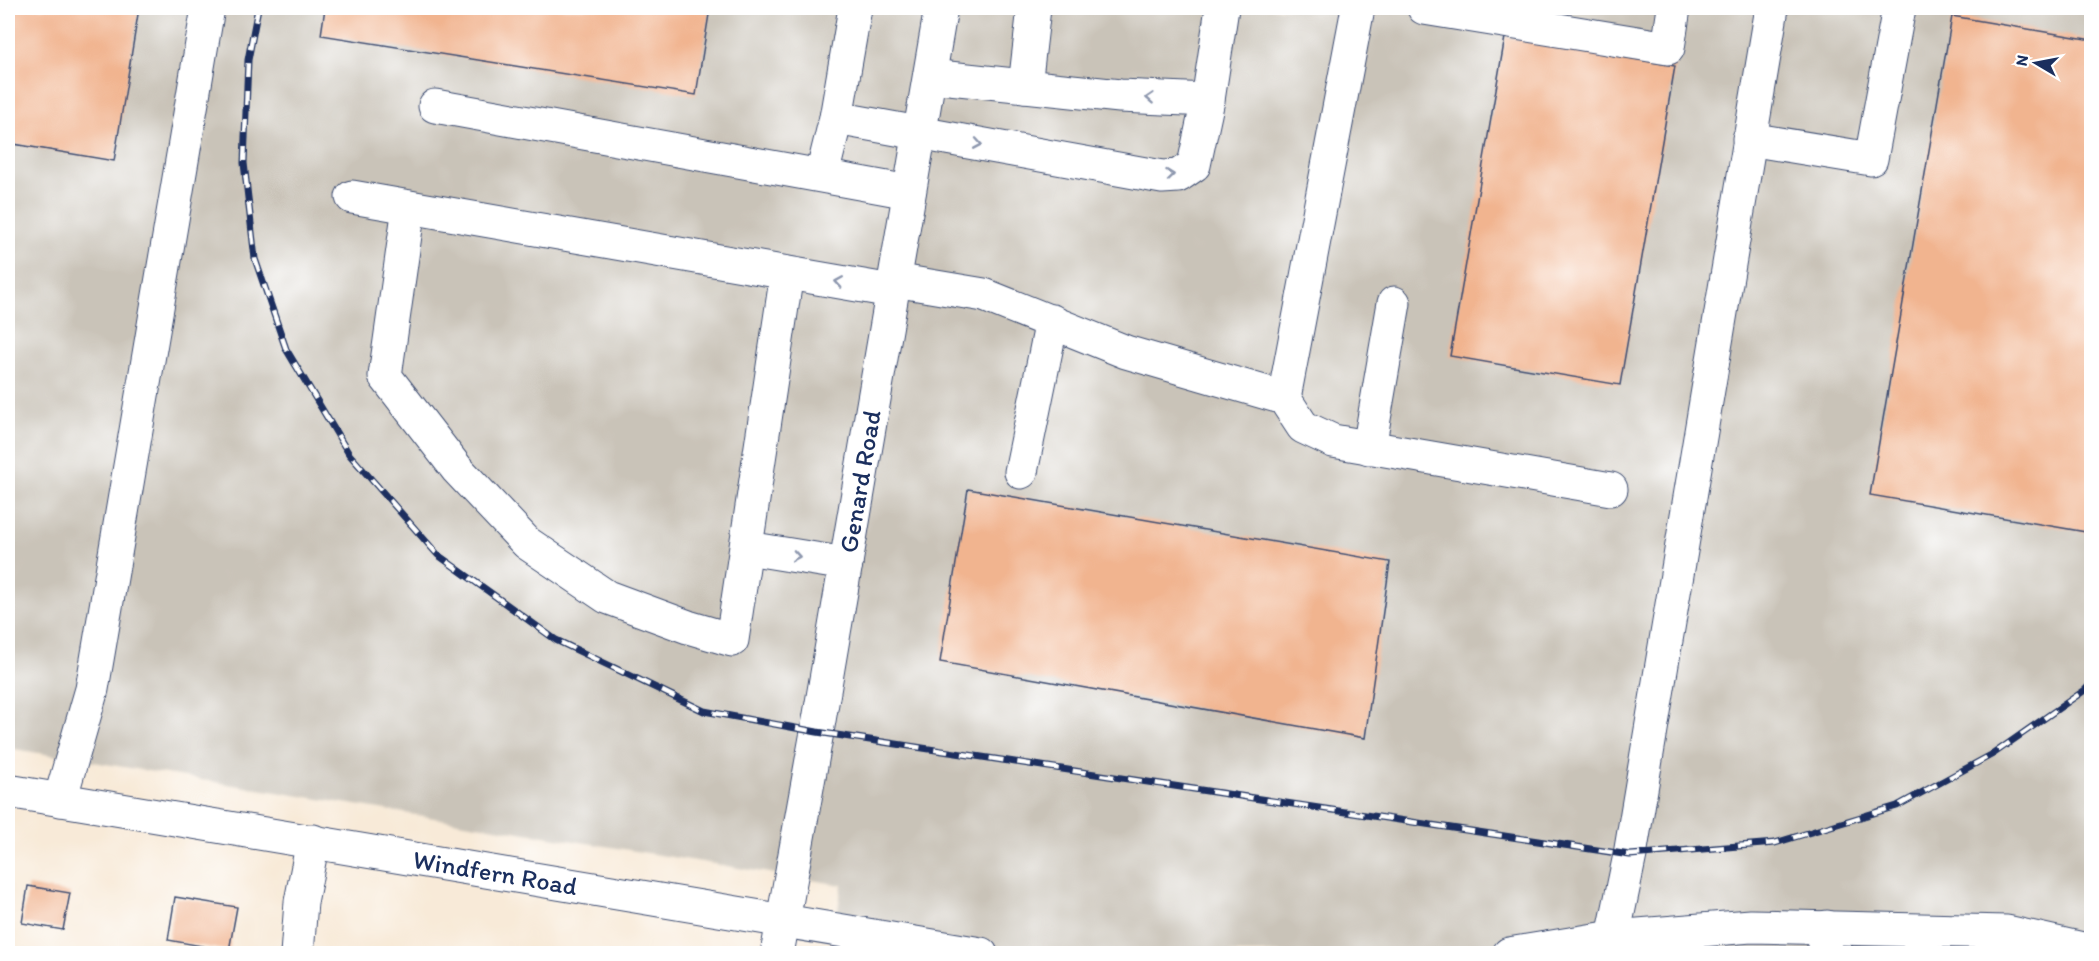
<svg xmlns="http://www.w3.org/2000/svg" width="2099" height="961" viewBox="0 0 2099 961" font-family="Itim,sans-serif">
  <rect width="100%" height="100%" fill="#fff"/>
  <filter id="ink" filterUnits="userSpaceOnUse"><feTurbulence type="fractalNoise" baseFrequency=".0167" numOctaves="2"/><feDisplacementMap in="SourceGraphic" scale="12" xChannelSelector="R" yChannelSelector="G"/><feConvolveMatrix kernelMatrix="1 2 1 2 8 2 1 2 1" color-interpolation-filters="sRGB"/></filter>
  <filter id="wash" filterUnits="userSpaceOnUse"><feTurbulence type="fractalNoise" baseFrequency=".008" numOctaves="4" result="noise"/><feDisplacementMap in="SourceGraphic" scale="24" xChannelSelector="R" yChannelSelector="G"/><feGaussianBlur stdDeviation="1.35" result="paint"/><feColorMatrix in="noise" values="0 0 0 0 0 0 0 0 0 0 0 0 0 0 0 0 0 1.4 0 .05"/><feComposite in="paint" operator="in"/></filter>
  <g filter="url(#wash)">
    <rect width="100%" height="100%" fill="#f8ead8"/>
    <path fill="#c9c3b8" d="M 8,8 L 2091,8 L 2091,953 L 831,953 L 842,885 L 8,748 Z"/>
    <g id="blocks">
      <g fill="#f1b48f">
        <path d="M 8,8 L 139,8 L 114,161 L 8,143 Z"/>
        <path d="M 325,8 L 710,8 L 696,95 L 321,35 Z"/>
        <path d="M 1952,16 L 2092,40 L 2092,533 L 1870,495 Z"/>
        <path d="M 1505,37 L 1675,66 L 1620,385 L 1450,356 Z"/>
        <path d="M 968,489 L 1390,562 L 1365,738 L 940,662 Z"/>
        <path d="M 28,886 L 70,893 L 63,930 L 22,923 Z"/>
        <path d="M 175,897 L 237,907 L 229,951 L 168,940 Z"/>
      </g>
    </g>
  </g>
  <g filter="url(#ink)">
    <use href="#blocks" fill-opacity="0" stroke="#3c4b70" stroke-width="1.5"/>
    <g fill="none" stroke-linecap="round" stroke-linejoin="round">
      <g stroke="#3c4b70" stroke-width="35">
        <g id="minor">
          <path d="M 1424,8 L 1668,48 L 1674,8"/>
          <path d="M 930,76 L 1120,96 L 1208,100"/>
          <path d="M 1025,86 L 1034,8"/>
          <path d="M 435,106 L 909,192"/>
          <path d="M 836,118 L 1162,177 L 1178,176 L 1194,165 L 1208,100 L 1222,8"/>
          <path d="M 1749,139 L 1871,159 L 1899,8"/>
          <path d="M 822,175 L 836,118 L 855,8"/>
          <path d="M 352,197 L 892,291"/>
          <path d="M 409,207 L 385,376 L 457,469 L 527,543 L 607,597 L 688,627 L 732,640 L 787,273"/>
          <path d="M 894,280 L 984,295 L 1126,352 L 1284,398 L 1303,427 L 1333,441 L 1611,489"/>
          <path d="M 1284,398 L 1358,8"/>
          <path d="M 1369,448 L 1394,303"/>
          <path d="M 1021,472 L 1052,321"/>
          <path d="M 747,548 L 846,564"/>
          <path id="s1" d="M 8,791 L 981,954"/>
          <path d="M 60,800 L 92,689 L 208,8"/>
          <path d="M 1613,937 L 1630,855 L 1772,8"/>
          <path d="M 297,954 L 301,902 L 313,841"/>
          <path id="s2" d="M 777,954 L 817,732 L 941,8"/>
          <path d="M 1509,954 L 1613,937 L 1751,926 L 2007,932 L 2092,951"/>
          <path d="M 1823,954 L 1827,927"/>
        </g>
      </g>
      <use href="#minor" stroke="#fff" stroke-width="33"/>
      <g stroke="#1b2f5e" stroke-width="7">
        <path id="rail" d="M 258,8 L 248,60 L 244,163 L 255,259 L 286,349 L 349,454 L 438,555 L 556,640 L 704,711 L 817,732 L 1630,855 L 1775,843 L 1897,806 L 1993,754 L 2085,690 L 2092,683"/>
      </g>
      <use href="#rail" stroke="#fff" stroke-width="4.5" stroke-dasharray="14" stroke-linecap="butt"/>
    </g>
    <defs><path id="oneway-chevron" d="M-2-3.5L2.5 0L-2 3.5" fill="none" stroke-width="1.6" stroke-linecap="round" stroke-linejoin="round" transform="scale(1.5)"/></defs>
    <g stroke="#8d97ae">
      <use href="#oneway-chevron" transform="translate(1150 98) rotate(-176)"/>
      <use href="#oneway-chevron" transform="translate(978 144) rotate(10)"/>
      <use href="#oneway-chevron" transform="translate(1170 175) rotate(-6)"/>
      <use href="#oneway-chevron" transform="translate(839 282) rotate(-171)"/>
      <use href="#oneway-chevron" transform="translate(796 556) rotate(9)"/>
    </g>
  </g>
  <g text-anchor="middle" stroke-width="4.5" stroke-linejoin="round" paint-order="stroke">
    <g font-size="26" fill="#1b2f5e" stroke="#fff">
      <text dy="9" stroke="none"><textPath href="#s2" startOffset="480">Genard Road</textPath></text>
      <text dy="9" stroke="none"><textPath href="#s1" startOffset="494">Windfern Road</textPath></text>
    </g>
  </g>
  <rect width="2099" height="961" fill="none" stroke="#fff" stroke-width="30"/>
  <g transform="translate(2036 63) rotate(280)" stroke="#ffffff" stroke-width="4.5" paint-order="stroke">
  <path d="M0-4.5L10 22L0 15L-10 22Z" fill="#1b2f5e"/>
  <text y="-9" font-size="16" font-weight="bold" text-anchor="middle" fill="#1b2f5e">N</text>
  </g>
</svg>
